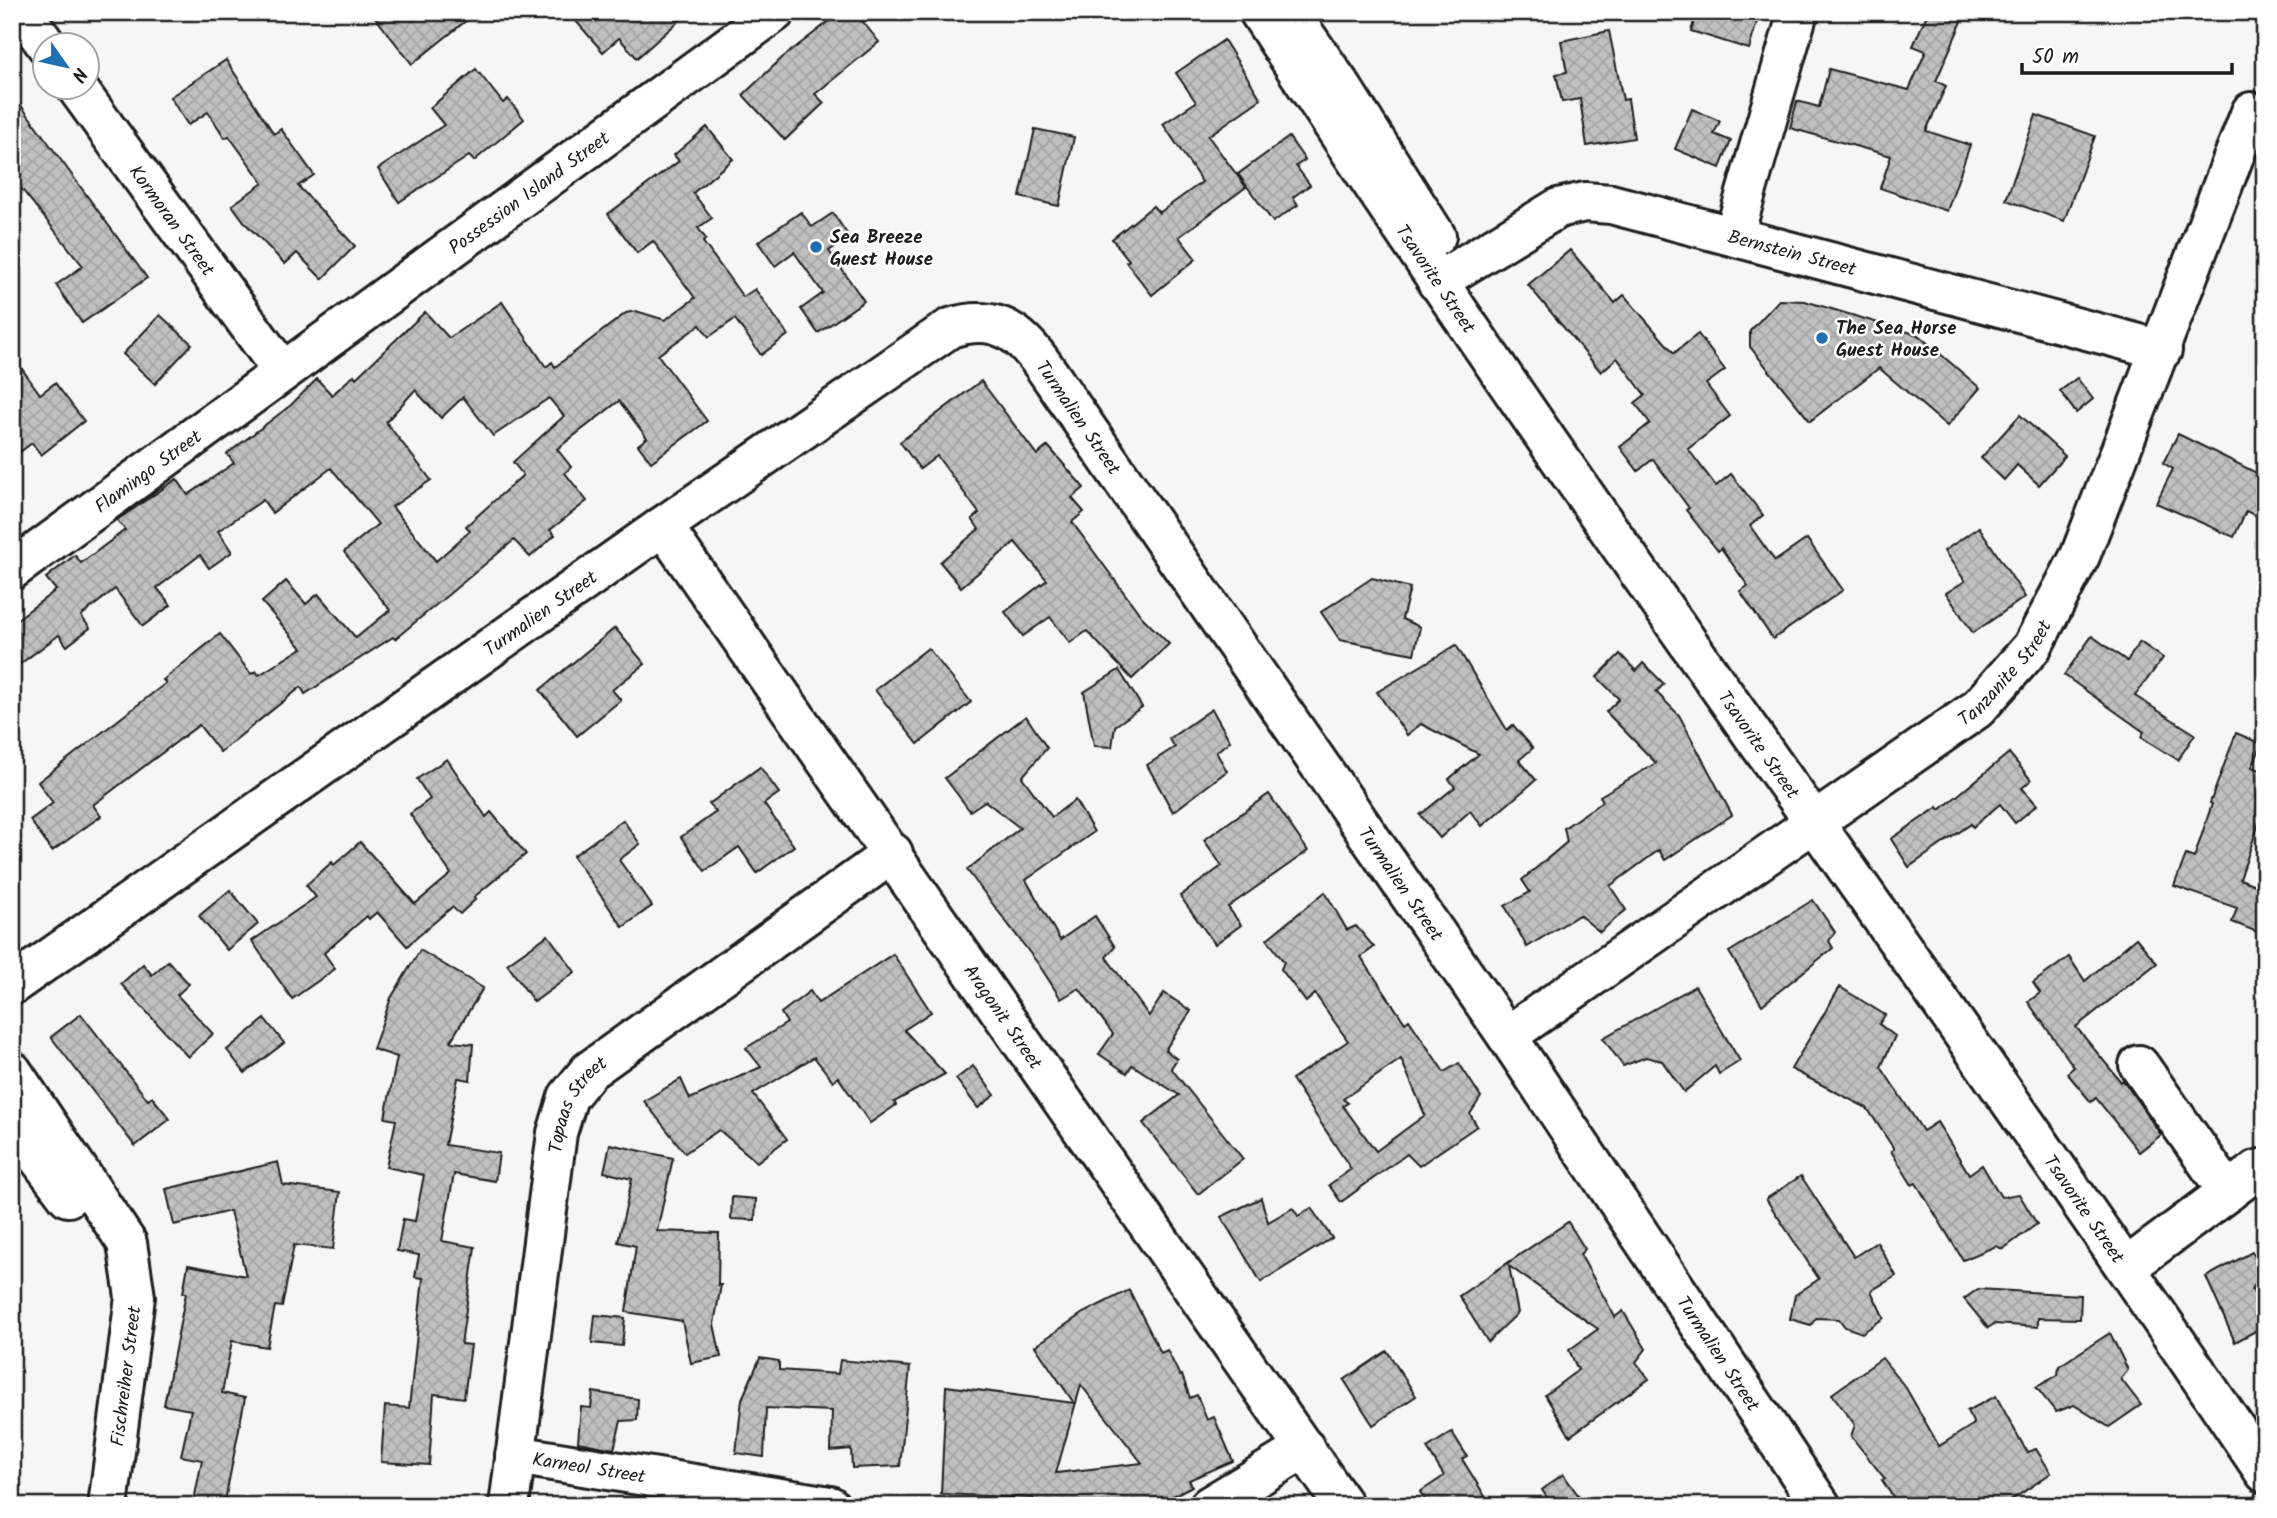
<svg xmlns="http://www.w3.org/2000/svg" width="2277" height="1518" viewBox="0 0 2277 1518" font-family="Kalam,sans-serif">
  <defs>
    <pattern id="building-cross-hatch" width="8" height="8" patternUnits="userSpaceOnUse" patternTransform="scale(1.75)"><rect width="8" height="8" fill="#c0c0c0"/><path d="M0 0l8 8M0 8l8-8" fill="none" stroke="#a4a4a4"/></pattern>
  </defs>
  <rect width="100%" height="100%" fill="#f6f6f6"/>
  <filter id="ink" filterUnits="userSpaceOnUse"><feTurbulence type="fractalNoise" baseFrequency=".0143" numOctaves="2"/><feDisplacementMap in="SourceGraphic" scale="14" xChannelSelector="R" yChannelSelector="G"/><feConvolveMatrix kernelMatrix="1 2 1 2 8 2 1 2 1" color-interpolation-filters="sRGB"/></filter>
  <g filter="url(#ink)">
    <g fill="url(#building-cross-hatch)" stroke="#1c1c1c" stroke-width="2" fill-rule="evenodd">
      <path d="M 371,12 L 477,12 L 412,64 Z"/>
      <path d="M 568,12 L 689,12 L 637,58 L 619,38 L 603,52 Z"/>
      <path d="M 841,12 L 855,12 L 879,42 L 815,94 L 824,103 L 785,140 L 743,95 L 782,58 Z"/>
      <path d="M 1697,12 L 1760,12 L 1749,49 L 1691,31 Z"/>
      <path d="M 1928,12 L 1966,12 L 1936,81 L 1946,86 L 1926,131 L 1970,145 L 1947,211 L 1880,188 L 1891,156 L 1790,128 L 1797,101 L 1819,107 L 1829,69 L 1909,90 L 1926,51 L 1913,46 Z"/>
      <path d="M 1609,31 L 1623,100 L 1628,99 L 1634,138 L 1587,146 L 1580,99 L 1562,102 L 1556,74 L 1567,72 L 1561,41 Z"/>
      <path d="M 1224,40 L 1261,99 L 1208,136 L 1246,187 L 1179,237 L 1196,259 L 1152,295 L 1126,262 L 1129,260 L 1112,239 L 1153,206 L 1159,213 L 1202,182 L 1163,124 L 1196,102 L 1176,73 Z"/>
      <path d="M 226,60 L 274,134 L 281,129 L 314,175 L 298,186 L 355,246 L 322,279 L 297,253 L 285,264 L 246,224 L 232,205 L 263,183 L 229,136 L 225,138 L 208,112 L 188,125 L 170,97 Z"/>
      <path d="M 476,69 L 503,103 L 508,99 L 524,119 L 474,161 L 469,156 L 399,202 L 378,169 L 444,125 L 430,108 Z"/>
      <path d="M 12,93 L 147,278 L 82,323 L 56,285 L 83,266 L 12,177 Z"/>
      <path d="M 1692,109 L 1720,121 L 1714,134 L 1731,141 L 1720,168 L 1675,149 Z"/>
      <path d="M 2036,115 L 2095,136 L 2064,221 L 2006,200 Z"/>
      <path d="M 707,127 L 733,159 L 693,193 L 712,218 L 698,228 L 706,239 L 703,242 L 743,297 L 755,289 L 788,335 L 761,355 L 735,319 L 709,337 L 700,325 L 658,355 L 707,421 L 651,462 L 638,445 L 647,438 L 619,401 L 557,449 L 571,467 L 565,473 L 587,501 L 550,530 L 555,535 L 530,557 L 514,540 L 395,639 L 393,637 L 305,694 L 301,687 L 220,752 L 199,725 L 93,805 L 101,816 L 52,851 L 30,820 L 53,803 L 38,782 L 166,683 L 163,680 L 220,634 L 251,674 L 256,671 L 259,675 L 302,648 L 262,602 L 286,581 L 306,604 L 318,594 L 356,638 L 390,610 L 344,552 L 378,524 L 331,468 L 272,513 L 263,500 L 218,531 L 232,552 L 209,568 L 200,555 L 157,588 L 171,605 L 143,626 L 115,589 L 81,616 L 90,628 L 67,646 L 59,635 L 12,670 L 12,623 L 56,590 L 46,578 L 75,555 L 81,563 L 125,530 L 117,520 L 177,479 L 188,495 L 234,463 L 227,454 L 291,405 L 317,379 L 332,395 L 354,375 L 356,378 L 425,312 L 449,338 L 502,302 L 546,367 L 552,362 L 555,367 L 626,313 L 636,311 L 665,320 L 695,298 L 653,241 L 637,253 L 608,214 L 679,161 L 674,155 ZM 415,390 L 441,418 L 463,397 L 493,436 L 549,398 L 564,416 L 513,462 L 523,475 L 466,526 L 470,531 L 436,561 L 392,507 L 431,480 L 386,422 Z"/>
      <path d="M 1035,129 L 1074,137 L 1059,206 L 1020,197 Z"/>
      <path d="M 1289,137 L 1305,160 L 1296,166 L 1310,185 L 1293,197 L 1298,205 L 1273,222 L 1238,174 Z"/>
      <path d="M 801,212 L 812,227 L 833,213 L 849,237 L 829,251 L 864,301 L 818,333 L 801,309 L 823,293 L 794,252 L 775,266 L 758,242 Z"/>
      <path d="M 1570,250 L 1615,303 L 1624,295 L 1674,353 L 1698,334 L 1725,370 L 1706,384 L 1730,416 L 1688,449 L 1716,486 L 1731,474 L 1763,515 L 1750,526 L 1775,561 L 1807,539 L 1843,590 L 1773,639 L 1740,591 L 1748,586 L 1721,548 L 1718,551 L 1686,510 L 1689,508 L 1653,459 L 1638,471 L 1620,447 L 1650,423 L 1635,403 L 1645,395 L 1617,358 L 1601,372 L 1528,285 Z"/>
      <path d="M 1779,300 L 1805,301 L 1918,335 L 1980,388 L 1947,426 L 1879,368 L 1810,421 L 1750,347 L 1750,331 Z"/>
      <path d="M 160,315 L 192,344 L 155,384 L 123,354 Z"/>
      <path d="M 12,355 L 40,394 L 55,383 L 84,421 L 41,455 L 32,443 L 12,458 Z"/>
      <path d="M 2077,378 L 2093,399 L 2076,413 L 2060,391 Z"/>
      <path d="M 981,381 L 1037,455 L 1048,446 L 1084,488 L 1072,498 L 1084,512 L 1072,522 L 1142,617 L 1169,644 L 1132,679 L 1087,631 L 1070,643 L 1050,617 L 1023,636 L 1005,612 L 1047,580 L 1015,542 L 961,587 L 940,562 L 979,529 L 972,519 L 979,513 L 937,456 L 920,469 L 900,442 Z"/>
      <path d="M 2020,415 L 2065,456 L 2039,485 L 2017,465 L 2004,480 L 1981,458 Z"/>
      <path d="M 2178,434 L 2265,477 L 2265,520 L 2246,511 L 2234,537 L 2156,503 L 2173,469 L 2163,463 Z"/>
      <path d="M 1979,527 L 2025,597 L 1973,633 L 1946,593 L 1965,581 L 1944,551 Z"/>
      <path d="M 1372,578 L 1410,588 L 1402,619 L 1420,627 L 1414,654 L 1340,640 L 1321,612 Z"/>
      <path d="M 615,628 L 645,664 L 612,690 L 621,700 L 577,736 L 540,690 Z"/>
      <path d="M 2092,636 L 2127,661 L 2140,642 L 2163,658 L 2135,696 L 2195,734 L 2178,760 L 2141,737 L 2144,732 L 2064,675 Z"/>
      <path d="M 1456,645 L 1507,730 L 1513,725 L 1533,748 L 1519,760 L 1536,780 L 1482,826 L 1470,811 L 1440,838 L 1420,815 L 1455,787 L 1449,779 L 1479,754 L 1421,724 L 1407,735 L 1377,692 Z"/>
      <path d="M 928,648 L 971,702 L 918,744 L 875,690 Z"/>
      <path d="M 1620,654 L 1636,671 L 1643,663 L 1664,684 L 1656,692 L 1679,715 L 1732,815 L 1665,860 L 1659,850 L 1610,886 L 1626,910 L 1600,932 L 1579,915 L 1527,947 L 1505,906 L 1530,892 L 1522,880 L 1567,842 L 1564,828 L 1603,801 L 1600,796 L 1656,763 L 1606,712 L 1619,699 L 1597,677 Z"/>
      <path d="M 1119,670 L 1142,707 L 1115,726 L 1112,747 L 1094,746 L 1084,692 Z"/>
      <path d="M 1212,709 L 1230,741 L 1216,752 L 1227,771 L 1173,812 L 1147,765 L 1175,747 L 1169,739 Z"/>
      <path d="M 1026,716 L 1047,748 L 1022,777 L 1052,817 L 1075,800 L 1094,832 L 1026,880 L 1060,940 L 1095,916 L 1115,947 L 1106,957 L 1149,1016 L 1164,993 L 1191,1011 L 1165,1050 L 1177,1059 L 1171,1068 L 1243,1159 L 1198,1194 L 1143,1123 L 1179,1095 L 1132,1065 L 1127,1073 L 1099,1054 L 1113,1034 L 1079,988 L 1061,999 L 1039,965 L 967,870 L 1020,828 L 985,801 L 970,811 L 945,778 Z"/>
      <path d="M 2236,733 L 2262,744 L 2252,767 L 2265,772 L 2265,805 L 2240,879 L 2265,889 L 2265,935 L 2232,922 L 2237,908 L 2174,886 L 2186,855 L 2194,858 L 2212,804 L 2210,803 Z"/>
      <path d="M 2009,753 L 2031,780 L 2022,788 L 2037,805 L 2015,823 L 2000,804 L 1973,827 L 1971,824 L 1909,867 L 1891,839 L 1938,807 L 1940,810 Z"/>
      <path d="M 447,759 L 486,817 L 491,812 L 526,854 L 474,897 L 476,899 L 460,914 L 452,907 L 407,946 L 377,912 L 369,919 L 367,916 L 324,953 L 335,969 L 292,999 L 252,941 L 316,897 L 306,885 L 332,862 L 334,865 L 360,842 L 415,904 L 451,874 L 410,814 L 430,799 L 417,779 Z"/>
      <path d="M 760,767 L 779,793 L 764,804 L 794,846 L 757,873 L 739,847 L 705,871 L 681,837 L 716,812 L 709,804 Z"/>
      <path d="M 1269,794 L 1308,851 L 1228,907 L 1241,925 L 1215,944 L 1180,896 L 1222,866 L 1204,840 Z"/>
      <path d="M 623,820 L 640,844 L 619,860 L 652,906 L 623,927 L 573,856 Z"/>
      <path d="M 230,890 L 258,924 L 227,950 L 199,916 Z"/>
      <path d="M 1325,892 L 1347,930 L 1356,926 L 1374,947 L 1361,957 L 1405,1023 L 1409,1020 L 1444,1072 L 1459,1063 L 1481,1097 L 1470,1114 L 1477,1126 L 1419,1166 L 1407,1154 L 1341,1202 L 1329,1185 L 1351,1169 L 1292,1079 L 1348,1041 L 1315,994 L 1306,1002 L 1281,969 L 1284,962 L 1267,939 ZM 1401,1059 L 1425,1115 L 1376,1151 L 1343,1106 L 1348,1103 L 1343,1099 Z"/>
      <path d="M 1813,900 L 1835,932 L 1829,941 L 1833,948 L 1762,1005 L 1729,952 Z"/>
      <path d="M 548,935 L 575,972 L 534,1002 L 507,964 Z"/>
      <path d="M 2136,938 L 2157,963 L 2076,1027 L 2121,1082 L 2123,1080 L 2161,1135 L 2139,1152 L 2096,1098 L 2091,1102 L 2067,1073 L 2074,1067 L 2028,1002 L 2040,993 L 2033,983 L 2069,957 L 2085,981 Z"/>
      <path d="M 420,950 L 483,988 L 450,1042 L 473,1044 L 470,1080 L 458,1078 L 445,1145 L 499,1153 L 495,1181 L 454,1174 L 442,1241 L 475,1247 L 461,1344 L 471,1345 L 464,1398 L 434,1394 L 429,1465 L 381,1462 L 385,1406 L 409,1408 L 423,1278 L 415,1277 L 419,1255 L 397,1251 L 403,1219 L 415,1221 L 424,1175 L 386,1167 L 396,1120 L 385,1118 L 397,1057 L 373,1049 L 391,998 Z"/>
      <path d="M 893,954 L 931,1012 L 904,1030 L 945,1074 L 894,1102 L 896,1105 L 870,1123 L 838,1077 L 833,1081 L 814,1057 L 753,1094 L 787,1139 L 757,1162 L 719,1130 L 685,1153 L 644,1101 L 681,1079 L 690,1099 L 761,1067 L 746,1048 L 787,1023 L 781,1013 L 810,991 L 818,1003 Z"/>
      <path d="M 168,961 L 189,984 L 177,995 L 213,1034 L 188,1057 L 121,984 L 143,964 L 152,975 Z"/>
      <path d="M 1695,986 L 1740,1061 L 1719,1074 L 1715,1066 L 1684,1092 L 1662,1061 L 1646,1057 L 1623,1066 L 1603,1038 Z"/>
      <path d="M 1840,987 L 1885,1015 L 1879,1024 L 1895,1036 L 1881,1067 L 1923,1131 L 1937,1122 L 1969,1174 L 1982,1165 L 2001,1197 L 2019,1194 L 2037,1224 L 2003,1249 L 1996,1246 L 1963,1260 L 1916,1183 L 1912,1185 L 1891,1151 L 1894,1149 L 1867,1108 L 1791,1069 Z"/>
      <path d="M 81,1014 L 148,1100 L 152,1097 L 170,1119 L 135,1146 L 51,1037 Z"/>
      <path d="M 265,1019 L 284,1043 L 245,1073 L 227,1050 Z"/>
      <path d="M 973,1066 L 995,1095 L 978,1108 L 956,1079 Z"/>
      <path d="M 610,1144 L 673,1158 L 657,1231 L 719,1233 L 718,1285 L 721,1285 L 714,1324 L 721,1357 L 691,1363 L 682,1321 L 626,1312 L 636,1246 L 618,1242 L 632,1179 L 604,1172 Z"/>
      <path d="M 278,1162 L 283,1185 L 340,1192 L 333,1249 L 294,1245 L 282,1307 L 275,1306 L 267,1347 L 232,1341 L 222,1393 L 245,1398 L 224,1506 L 193,1506 L 202,1460 L 181,1456 L 191,1410 L 164,1405 L 186,1293 L 183,1293 L 188,1265 L 246,1276 L 230,1211 L 174,1225 L 166,1189 Z"/>
      <path d="M 1801,1176 L 1854,1257 L 1877,1242 L 1896,1276 L 1871,1291 L 1884,1318 L 1862,1333 L 1845,1327 L 1839,1319 L 1816,1318 L 1811,1325 L 1790,1319 L 1795,1295 L 1819,1279 L 1766,1199 Z"/>
      <path d="M 732,1197 L 756,1199 L 755,1220 L 731,1219 Z"/>
      <path d="M 1261,1198 L 1268,1222 L 1293,1208 L 1298,1216 L 1311,1208 L 1332,1238 L 1261,1282 L 1221,1217 Z"/>
      <path d="M 1568,1222 L 1585,1249 L 1580,1254 L 1615,1317 L 1623,1311 L 1646,1349 L 1636,1362 L 1649,1379 L 1570,1436 L 1545,1395 L 1578,1370 L 1569,1350 L 1598,1329 L 1509,1266 L 1518,1313 L 1488,1342 L 1459,1296 Z"/>
      <path d="M 2252,1252 L 2264,1271 L 2252,1289 L 2265,1318 L 2265,1326 L 2235,1342 L 2206,1277 Z"/>
      <path d="M 1978,1289 L 2081,1295 L 2080,1319 L 2038,1318 L 2038,1327 L 1994,1324 L 1988,1328 L 1964,1299 Z"/>
      <path d="M 1129,1290 L 1161,1353 L 1167,1350 L 1180,1376 L 1182,1375 L 1190,1398 L 1197,1395 L 1207,1420 L 1214,1417 L 1233,1461 L 1189,1480 L 1192,1486 L 1154,1506 L 1063,1506 L 1063,1501 L 1034,1503 L 1033,1498 L 941,1494 L 946,1386 L 1074,1403 L 1035,1346 L 1083,1313 ZM 1081,1385 L 1142,1463 L 1056,1473 Z"/>
      <path d="M 595,1315 L 625,1318 L 622,1346 L 592,1343 Z"/>
      <path d="M 2110,1333 L 2128,1370 L 2121,1379 L 2141,1405 L 2109,1427 L 2074,1405 L 2056,1412 L 2036,1387 L 2058,1375 L 2059,1366 Z"/>
      <path d="M 1387,1351 L 1416,1396 L 1373,1425 L 1344,1380 Z"/>
      <path d="M 760,1358 L 779,1361 L 779,1370 L 838,1374 L 840,1360 L 910,1367 L 900,1466 L 852,1468 L 851,1449 L 831,1451 L 832,1411 L 766,1408 L 764,1457 L 736,1453 L 742,1399 Z"/>
      <path d="M 1882,1358 L 1906,1388 L 1939,1446 L 1974,1424 L 1967,1411 L 1996,1396 L 2027,1452 L 2036,1449 L 2051,1473 L 2003,1506 L 1899,1506 L 1882,1480 L 1885,1479 L 1851,1436 L 1855,1425 L 1832,1394 Z"/>
      <path d="M 593,1392 L 638,1399 L 637,1420 L 621,1421 L 614,1449 L 578,1442 L 581,1407 L 591,1408 Z"/>
      <path d="M 1452,1432 L 1467,1456 L 1462,1459 L 1491,1506 L 1429,1506 L 1420,1492 L 1444,1476 L 1427,1448 Z"/>
      <path d="M 1563,1474 L 1586,1506 L 1553,1506 L 1542,1490 Z"/>
    </g>
    <g fill="none" stroke-linecap="round" stroke-linejoin="round">
      <g stroke="#1c1c1c" stroke-width="44">
        <g id="minor">
          <path d="M 22,12 L 47,46"/>
          <path id="s1" d="M 1259,12 C 1581,508 1936,982 2265,1473"/>
          <path d="M 1289,12 L 1343,89 L 1436,236"/>
          <path id="s2" d="M 77,88 L 282,371"/>
          <path d="M 1734,235 L 1798,12"/>
          <path id="s3" d="M 1437,282 L 1558,208 L 1585,202 L 1611,204 L 2162,350"/>
          <path id="s4" d="M 663,526 L 1344,1506"/>
          <path id="s5" d="M 12,570 L 775,12"/>
          <path id="s6" d="M 12,985 L 663,526 L 950,328 C 1013,308 1033,351 1065,397 L 1507,1036 L 1821,1506"/>
          <path id="s7" d="M 1507,1036 L 1977,709 L 2032,647 L 2080,556 L 2251,112"/>
          <path d="M 2139,1065 L 2228,1192"/>
          <path d="M 12,1071 L 127,1243 L 135,1297 L 108,1506"/>
          <path d="M 12,1123 L 68,1197"/>
          <path d="M 2127,1267 L 2257,1170 L 2265,1168"/>
          <path id="s8" d="M 515,1455 L 830,1506"/>
          <path id="s9" d="M 509,1506 L 557,1133 L 568,1097 L 589,1071 L 893,853"/>
          <path d="M 1209,1506 L 1305,1448"/>
        </g>
      </g>
      <use href="#minor" stroke="#fff" stroke-width="38"/>
    </g>
  </g>
  <g fill="#1f6fb2" stroke="#fff" stroke-width="2.5">
    <circle cx="816" cy="247" r="7"/>
    <circle cx="1822" cy="338" r="7"/>
  </g>
  <g text-anchor="middle" stroke-width="5" stroke-linejoin="round" paint-order="stroke">
    <g font-size="19" fill="#1c1c1c" stroke="#fff">
      <text dy="7" stroke="none"><textPath href="#s5" startOffset="640">Possession Island Street</textPath></text>
      <text dy="7" stroke="none"><textPath href="#s2" startOffset="163">Kormoran Street</textPath></text>
      <text dy="7" stroke="none"><textPath href="#s3" startOffset="383">Bernstein Street</textPath></text>
      <text dy="7" stroke="none"><textPath href="#s1" startOffset="320">Tsavorite Street</textPath></text>
      <text dy="7" stroke="none"><textPath href="#s6" startOffset="1318">Turmalien Street</textPath></text>
      <text dy="7" stroke="none"><textPath href="#s5" startOffset="168">Flamingo Street</textPath></text>
      <text dy="7" stroke="none"><textPath href="#s6" startOffset="646">Turmalien Street</textPath></text>
      <text dy="7" stroke="none"><textPath href="#s7" startOffset="618">Tanzanite Street</textPath></text>
      <text dy="7" stroke="none"><textPath href="#s1" startOffset="887">Tsavorite Street</textPath></text>
      <text dy="7" stroke="none"><textPath href="#s6" startOffset="1885">Turmalien Street</textPath></text>
      <text dy="7" stroke="none"><textPath href="#s4" startOffset="597">Aragonit Street</textPath></text>
      <text dy="7" stroke="none"><textPath href="#s9" startOffset="411">Topaas Street</textPath></text>
      <text dy="7" stroke="none"><textPath href="#s1" startOffset="1454">Tsavorite Street</textPath></text>
      <text dy="7" stroke="none"><textPath href="#s6" startOffset="2452">Turmalien Street</textPath></text>
      <text transform="translate(125 1376) rotate(-83)" y="7">Fischreiher Street</text>
      <text dy="7" stroke="none"><textPath href="#s8" startOffset="75">Karneol Street</textPath></text>
    </g>
    <g font-size="19" font-weight="bold" fill="#1c1c1c" stroke="#fff" text-anchor="start">
      <text x="830" y="243">Sea Breeze<tspan x="830" dy="22">Guest House</tspan></text>
      <text x="1836" y="334">The Sea Horse<tspan x="1836" dy="22">Guest House</tspan></text>
    </g>
  </g>
  <rect width="2277" height="1518" fill="none" stroke="#fff" stroke-width="42"/>
  <rect x="21" y="21" width="2235" height="1476" fill="none" stroke="#1c1c1c" stroke-width="2.5" filter="url(#ink)"/>
  <g transform="translate(66 66) rotate(124)"><circle r="33" fill="#ffffff" stroke="#a4a4a4" stroke-width="2"/>
  <path d="M0-5L12 26L0 18L-12 26Z" fill="#1f6fb2"/>
  <text y="-10" font-size="19" font-weight="bold" text-anchor="middle" fill="#1c1c1c">N</text>
  </g>
  <path d="M2022 63v10h210v-10" fill="none" stroke="#1c1c1c" stroke-width="3.5"/>
  <text x="2032" y="63" font-size="21" fill="#1c1c1c" stroke="#ffffff" stroke-width="5" paint-order="stroke">50 m</text>
</svg>
